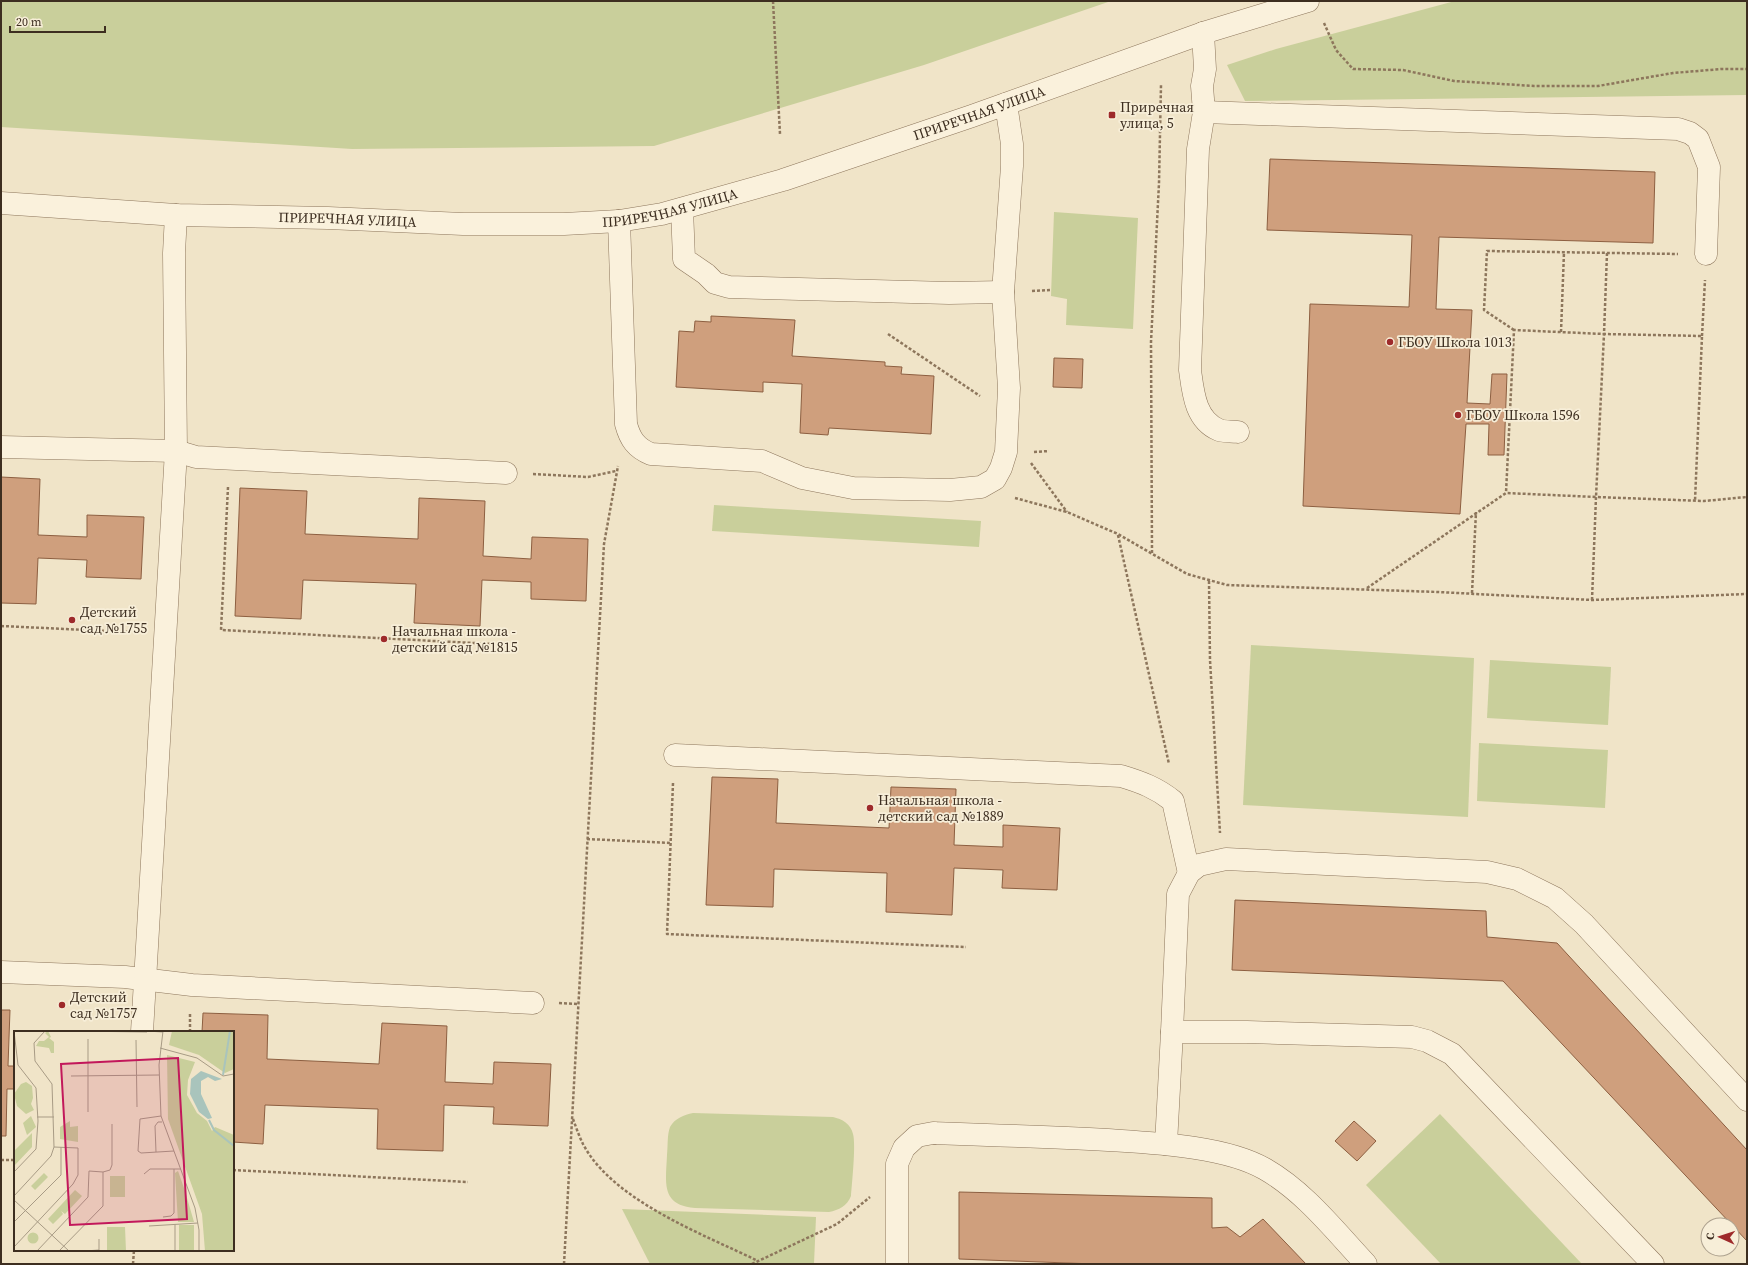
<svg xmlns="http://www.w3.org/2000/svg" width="1748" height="1265" viewBox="0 0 1748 1265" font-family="'Source Serif 4',serif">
  <rect width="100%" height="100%" fill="#f0e4c8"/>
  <g fill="#c9cf9b">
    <path d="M 2,1 L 1111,1 L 924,65 L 654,146 L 352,149 L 1,127 Z"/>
    <path d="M 1455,1 L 1747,1 L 1747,95 L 1245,101 L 1227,65 L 1276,49 Z"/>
    <path d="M 1054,212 L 1138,218 L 1133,329 L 1066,325 L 1067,299 L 1051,296 Z"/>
    <path d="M 714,505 L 981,521 L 979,547 L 712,531 Z"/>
    <path d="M 1251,645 L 1474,658 L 1468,817 L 1243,805 Z"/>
    <path d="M 1490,660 L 1611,667 L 1608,725 L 1487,718 Z"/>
    <path d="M 1479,743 L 1608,750 L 1605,808 L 1477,801 Z"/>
    <path d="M 693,1113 L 833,1117 C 842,1119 851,1124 853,1134 C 856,1144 852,1183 851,1196 C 847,1206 839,1210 829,1212 L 695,1208 C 660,1205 666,1182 667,1155 C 668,1146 667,1135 670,1127 C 675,1118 684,1115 693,1113 Z"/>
    <path d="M 1440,1114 L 1582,1264 L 1441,1264 L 1366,1185 Z"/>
    <path d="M 622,1209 L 816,1217 L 814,1264 L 650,1264 Z"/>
  </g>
  <g fill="#cf9f7d" stroke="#8d5f41">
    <path d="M 1270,159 L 1655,172 L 1653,243 L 1439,237 L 1436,309 L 1472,310 L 1467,403 L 1490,404 L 1492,374 L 1507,374 L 1504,455 L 1488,455 L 1489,424 L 1466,424 L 1460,514 L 1303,506 L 1310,304 L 1409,307 L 1412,235 L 1267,230 Z"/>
    <path d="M 711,316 L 795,320 L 792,356 L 885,362 L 885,366 L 902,367 L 901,374 L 934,376 L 931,434 L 829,428 L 828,435 L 800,433 L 802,384 L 763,382 L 763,392 L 676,387 L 679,331 L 694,332 L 695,321 L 711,322 Z"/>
    <path d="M 1054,358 L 1083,359 L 1082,388 L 1053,387 Z"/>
    <path d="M 1,477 L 40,479 L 38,535 L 87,537 L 87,515 L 144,517 L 141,579 L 86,577 L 87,560 L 38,558 L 36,604 L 1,603 Z"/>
    <path d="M 240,488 L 307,491 L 305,534 L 418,539 L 419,498 L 485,501 L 483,556 L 531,559 L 532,537 L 588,539 L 586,601 L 531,599 L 531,582 L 482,580 L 480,626 L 414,623 L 416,584 L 303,580 L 301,619 L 235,616 Z"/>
    <path d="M 712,777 L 778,779 L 776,823 L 889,828 L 891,787 L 956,789 L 954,845 L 1003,847 L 1003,825 L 1060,828 L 1057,890 L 1002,888 L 1003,870 L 954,868 L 952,915 L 886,912 L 887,873 L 774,869 L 773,907 L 706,905 Z"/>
    <path d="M 1235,900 L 1486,911 L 1487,937 L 1557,943 L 1747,1150 L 1747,1241 L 1503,981 L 1232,970 Z"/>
    <path d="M 1,1010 L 10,1010 L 8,1066 L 15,1066 L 15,1089 L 7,1089 L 6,1136 L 1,1136 Z"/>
    <path d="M 203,1013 L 268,1015 L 267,1059 L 379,1064 L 382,1023 L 447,1026 L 445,1082 L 493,1084 L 494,1062 L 551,1064 L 548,1126 L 493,1124 L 494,1107 L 444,1105 L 443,1151 L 377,1149 L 378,1109 L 265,1105 L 263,1144 L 233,1142 L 233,1032 L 202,1032 Z"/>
    <path d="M 1354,1121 L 1376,1141 L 1357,1161 L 1335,1141 Z"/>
    <path d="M 959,1192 L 1212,1198 L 1212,1228 L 1227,1227 L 1240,1237 L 1263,1219 L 1306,1264 L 1095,1264 L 959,1259 Z"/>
  </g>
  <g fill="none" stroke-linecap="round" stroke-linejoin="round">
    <g stroke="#8d765c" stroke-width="23">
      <g id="minor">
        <path d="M 1203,33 L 1205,69 L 1202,86 L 1204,112 L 1198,149 L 1190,370 C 1193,392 1195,420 1219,430 C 1224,432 1232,431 1238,432"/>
        <path d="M 1204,112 L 1678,129 L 1690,133 L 1698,139 L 1709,167 L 1706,254"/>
        <path id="s1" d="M 1,203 L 176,215 L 328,218 L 463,224 L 564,224 L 619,221 L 662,214 L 783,180 L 972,116 L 1203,33 L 1308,1"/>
        <path d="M 682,209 L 684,259 L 706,274 L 715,283 L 729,287 L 949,293 L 1003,292"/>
        <path d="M 619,221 L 626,424 C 630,439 636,448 651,454 L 762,461 L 802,478 L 853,488 L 950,490 L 981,487 L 995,479 L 1001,468 L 1006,452 L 1009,388 L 1003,292 L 1012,166 L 1012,144 L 1006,104"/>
        <path d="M 1,447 L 176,451 L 196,457 L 506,473"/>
        <path d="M 675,755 L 1121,776 C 1141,782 1157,788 1173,801 L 1189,873"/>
        <path d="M 1,972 L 125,977 L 192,985 L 533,1003"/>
        <path d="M 142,1032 L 176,451 L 174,253 L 176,215"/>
        <path d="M 1166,1144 L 1172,1032"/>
        <path d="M 897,1264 L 897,1164 L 904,1148 L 917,1136 L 933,1133 C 991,1135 1050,1137 1108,1140 C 1154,1143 1225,1146 1265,1169 C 1305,1192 1335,1231 1366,1264"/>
        <path d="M 1653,1264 L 1452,1054 L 1427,1041 L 1412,1037 L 1247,1032 L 1172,1032 L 1178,894 L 1189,873 L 1199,865 L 1226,859 L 1487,872 L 1517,879 L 1555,898 L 1584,924 L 1747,1100"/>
      </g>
    </g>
    <g stroke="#8d765c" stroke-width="2.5" stroke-dasharray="3 2" stroke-linecap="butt">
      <path d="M 773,1 L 780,134"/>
      <path d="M 1324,23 L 1336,50 L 1353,69 L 1403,70 L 1454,81 L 1534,86 L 1598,86 L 1673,73 L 1721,69 L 1747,69"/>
      <path d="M 1607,253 L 1604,334 L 1702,336 L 1695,501"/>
      <path d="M 1032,291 L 1051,290"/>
      <path d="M 1514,330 L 1484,310 L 1487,251 L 1678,254"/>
      <path d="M 1561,332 L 1564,252"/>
      <path d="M 888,334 L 980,396"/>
      <path d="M 1702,336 L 1705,280"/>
      <path d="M 1034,452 L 1049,451"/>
      <path d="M 1031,463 L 1067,512"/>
      <path d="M 533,474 L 588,477 L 616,471"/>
      <path d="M 228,487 L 221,630 L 493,644"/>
      <path d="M 1015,498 L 1067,512 L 1118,534 L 1187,574 L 1227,585 L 1438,592 L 1592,600 L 1747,594"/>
      <path d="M 1118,535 L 1169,764"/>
      <path d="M 1152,553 L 1151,342 L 1159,183 L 1161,85"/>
      <path d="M 1209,581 L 1210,660 L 1220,833"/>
      <path d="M 1367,588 L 1506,493 L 1596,497 L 1604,334 L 1514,330 L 1506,493"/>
      <path d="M 1472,593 L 1476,512"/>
      <path d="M 1592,600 L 1596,497 L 1704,501 L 1747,497"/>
      <path d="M 1,626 L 130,632"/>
      <path d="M 673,783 L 667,934 L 966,947"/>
      <path d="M 587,839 L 671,843"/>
      <path d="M 559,1003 L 579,1004"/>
      <path d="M 190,1032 L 190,1013"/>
      <path d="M 573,1119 C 576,1127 579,1136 583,1144 C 613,1201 703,1234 758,1261"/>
      <path d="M 1,1160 L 15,1160"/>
      <path d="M 233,1170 L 468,1182"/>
      <path d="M 133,1264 L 134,1250"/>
      <path d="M 564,1264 L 604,544 L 618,466"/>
      <path d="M 752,1264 L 837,1224 L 870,1197"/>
    </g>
    <use href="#minor" stroke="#faf1dc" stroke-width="22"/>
  </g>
  <g fill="#9e2a2b" stroke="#f7eed8" stroke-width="1.5">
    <rect x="1108" y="111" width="8" height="8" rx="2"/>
    <circle cx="1390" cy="342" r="4"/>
    <circle cx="1458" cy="415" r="4"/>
    <circle cx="72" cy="620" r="4"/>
    <circle cx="384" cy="639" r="4"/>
    <circle cx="870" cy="808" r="4"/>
    <circle cx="62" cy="1005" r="4"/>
  </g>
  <g text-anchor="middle" stroke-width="3.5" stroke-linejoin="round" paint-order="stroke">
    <g font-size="14" fill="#3d2e20" stroke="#f7eed8" text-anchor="start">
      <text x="1120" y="112">Приречная<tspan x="1120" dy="16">улица, 5</tspan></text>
      <text x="1398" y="347">ГБОУ Школа 1013</text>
      <text x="1466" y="420">ГБОУ Школа 1596</text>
      <text x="80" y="617">Детский<tspan x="80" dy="16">сад №1755</tspan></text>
      <text x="392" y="636">Начальная школа -<tspan x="392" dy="16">детский сад №1815</tspan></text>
      <text x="878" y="805">Начальная школа -<tspan x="878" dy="16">детский сад №1889</tspan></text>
      <text x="70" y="1002">Детский<tspan x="70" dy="16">сад №1757</tspan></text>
    </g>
    <g font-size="14" fill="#3d2e20" stroke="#f7eed8">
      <text dy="5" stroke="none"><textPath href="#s1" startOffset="995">ПРИРЕЧНАЯ УЛИЦА</textPath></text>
      <text dy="5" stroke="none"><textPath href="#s1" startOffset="671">ПРИРЕЧНАЯ УЛИЦА</textPath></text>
      <text dy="5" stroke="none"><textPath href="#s1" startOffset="347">ПРИРЕЧНАЯ УЛИЦА</textPath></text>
    </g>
  </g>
  <g transform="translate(14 1031)">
    <rect width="220" height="220" fill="#f0e4c8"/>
    <path d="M 34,0 L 37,6 L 35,7 L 40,11 L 40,22 L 37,22 L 35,17 L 22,15 L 25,10 L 30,10 L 35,6 L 31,2 ZM 158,0 L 220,0 L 220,38 L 211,42 L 185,24 L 155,14 ZM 153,24 L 181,31 L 174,49 L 173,64 L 183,82 L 193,90 L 198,100 L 201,96 L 220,104 L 220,220 L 191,220 L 188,183 L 154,88 ZM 12,51 L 18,55 L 19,67 L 17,73 L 20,79 L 12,83 L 3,75 L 0,63 L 7,53 ZM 17,85 L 22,96 L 13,104 L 9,92 ZM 56,90 L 56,96 L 64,95 L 64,111 L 46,108 L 46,96 ZM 18,102 L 18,116 L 0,135 L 0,120 ZM 164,140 L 171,160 L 180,191 L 164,191 L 161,142 ZM 30,142 L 34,146 L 21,159 L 17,155 ZM 96,145 L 111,145 L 111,166 L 96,166 ZM 61,159 L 68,165 L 51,183 L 47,180 L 49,183 L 39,193 L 34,188 ZM 165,194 L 180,194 L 180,220 L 165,220 ZM 93,196 L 111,196 L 112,220 L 93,220 ZM13.5 207a5.5 5.5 0 1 1 11 0a5.5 5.5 0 1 1-11 0Z" fill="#c9cf9b"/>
    <path d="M 187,40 L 208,48 L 201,50 L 194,46 L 187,50 L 187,63 L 198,87 L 194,88 L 185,81 L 176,63 L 177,48 Z" fill="#a9c4bc"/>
    <path fill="none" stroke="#a9c4bc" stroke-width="2" d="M 209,44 L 216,0M 195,89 L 200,99 L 220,115"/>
    <path fill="none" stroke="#a89b85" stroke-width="1" d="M 61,0 L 133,1M 133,0 L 149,1M 149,0 L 145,34 L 147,85 L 181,177 L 185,199 L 185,220M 122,9 L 123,76M 146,17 L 183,27 L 209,45 L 220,43M 57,45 L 145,44M 74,81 L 74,8M 147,85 L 126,88 L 124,120 L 127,122 L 160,120M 23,86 L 40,86M 142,121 L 141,95 L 144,91 L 148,91M 0,141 L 22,118 L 24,90 L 22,57 L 4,34 L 0,0M 89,141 L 96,139 L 98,134 L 98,93M 130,143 L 136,138 L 167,138M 0,165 L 37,125 L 40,116M 0,169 L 55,220M 149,186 L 157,185 L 160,182 L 160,138M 0,191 L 47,144 L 47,116M 161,193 L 161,220M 135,195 L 184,192M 0,216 L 59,153 L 64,144 L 64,117 L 40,116 L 38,53 L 21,30 L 20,12 L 31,0M 23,220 L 74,166 L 75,140 L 89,141 L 89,175 L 45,220M 71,220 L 85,219 L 85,208"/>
    <path fill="#c2185b" fill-opacity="0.15" stroke="#c2185b" stroke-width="2" d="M 164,27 L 173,188 L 56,194 L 47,33 Z"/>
    <rect width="220" height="220" fill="none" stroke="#3d2e20" stroke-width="2"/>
  </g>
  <rect width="1748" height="1265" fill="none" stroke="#3d2e20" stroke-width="4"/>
  <g transform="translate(1720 1237) rotate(273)"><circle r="19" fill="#f7eed8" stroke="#ada18e"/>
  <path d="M0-3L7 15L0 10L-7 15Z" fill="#9e2a2b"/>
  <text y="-6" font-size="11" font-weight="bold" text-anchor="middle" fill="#3d2e20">С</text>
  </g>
  <path d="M10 26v6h95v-6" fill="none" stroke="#3d2e20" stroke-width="2"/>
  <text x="16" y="26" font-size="12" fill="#3d2e20" stroke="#f7eed8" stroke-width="3" paint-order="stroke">20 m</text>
</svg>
